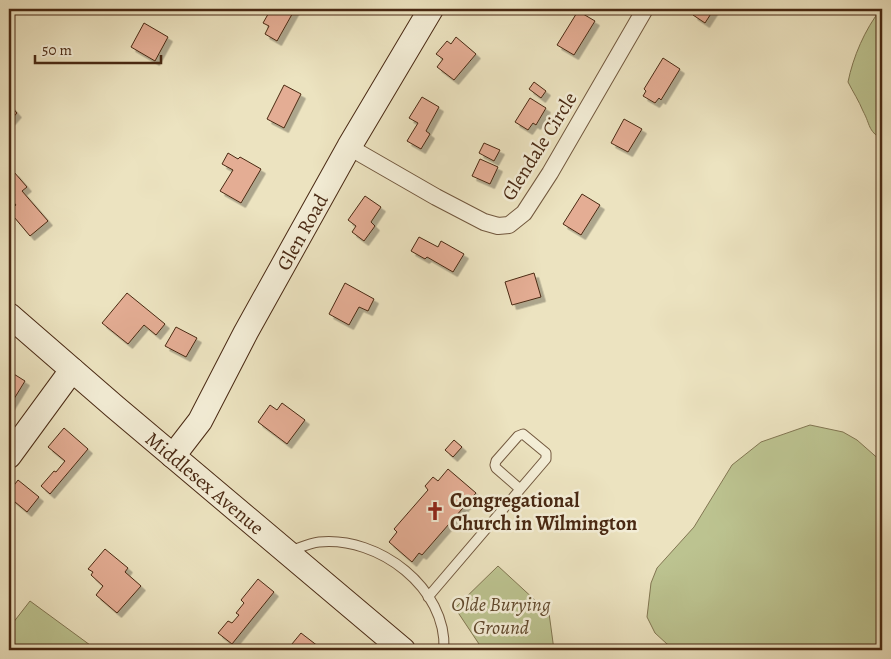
<svg xmlns="http://www.w3.org/2000/svg" width="891" height="659" viewBox="0 0 891 659" font-family="Alegreya,serif">
  <defs>
    <filter id="shadow"><feDropShadow dx="4.5" dy="4.5" stdDeviation="0" flood-color="#0004"/></filter>
  </defs>
  <rect width="100%" height="100%" fill="#ece3c0"/>
  <filter id="stains"><feTurbulence type="fractalNoise" baseFrequency=".004" numOctaves="4"/><feColorMatrix values="0 0 0 0 .2 0 0 0 0 .09 0 0 0 0 .02 0 0 0 .5 -.17"/></filter>
  <radialGradient id="worn" r=".72"><stop offset=".6" stop-color="#630" stop-opacity="0"/><stop offset="1" stop-color="#630" stop-opacity=".3"/></radialGradient>
  <g fill="#bcc390" stroke="#827652">
    <path d="M 881,9 L 882,9 L 882,140 C 867,129 871,126 863,111 C 859,101 853,92 848,82 C 853,57 865,29 881,9 Z"/>
    <path d="M 810,425 L 843,432 L 857,440 L 882,462 L 882,650 L 677,650 L 667,644 L 655,633 L 647,617 L 651,583 L 657,568 L 694,527 L 732,465 L 761,442 Z"/>
    <path d="M 498,566 L 549,613 L 554,650 L 483,650 L 455,608 Z"/>
    <path d="M 30,601 L 90,645 L 95,650 L 9,650 L 9,628 Z"/>
  </g>
  <g fill="#e4ad94" stroke="#492913" filter="url(#shadow)">
    <path d="M 271,9 L 295,9 L 277,41 L 265,34 L 269,26 L 263,23 Z"/>
    <path d="M 697,9 L 714,9 L 705,23 L 693,15 Z"/>
    <path d="M 578,11 L 595,21 L 574,55 L 557,45 Z"/>
    <path d="M 144,23 L 168,37 L 155,61 L 131,47 Z"/>
    <path d="M 456,37 L 476,54 L 454,80 L 437,67 L 443,59 L 436,54 L 447,41 L 451,44 Z"/>
    <path d="M 663,58 L 680,69 L 661,100 L 659,98 L 655,103 L 643,96 L 646,91 L 644,89 Z"/>
    <path d="M 534,82 L 546,91 L 541,98 L 529,89 Z"/>
    <path d="M 284,85 L 301,94 L 284,128 L 267,119 Z"/>
    <path d="M 422,97 L 439,107 L 426,131 L 430,134 L 421,149 L 407,141 L 418,123 L 409,118 Z"/>
    <path d="M 530,98 L 546,108 L 536,125 L 533,123 L 528,130 L 515,122 Z"/>
    <path d="M 9,104 L 17,113 L 9,122 Z"/>
    <path d="M 624,119 L 642,129 L 628,152 L 611,143 Z"/>
    <path d="M 484,143 L 500,150 L 494,161 L 479,153 Z"/>
    <path d="M 228,153 L 238,159 L 240,157 L 261,169 L 241,203 L 220,191 L 233,170 L 222,164 Z"/>
    <path d="M 480,159 L 498,167 L 490,184 L 472,176 Z"/>
    <path d="M 14,172 L 27,187 L 22,191 L 48,221 L 30,236 L 9,211 L 16,205 L 9,197 L 9,177 Z"/>
    <path d="M 582,194 L 600,205 L 581,235 L 563,224 Z"/>
    <path d="M 365,196 L 381,207 L 371,222 L 375,226 L 364,241 L 352,232 L 356,226 L 348,220 Z"/>
    <path d="M 419,237 L 438,247 L 441,241 L 464,254 L 453,272 L 427,257 L 425,259 L 411,251 Z"/>
    <path d="M 534,273 L 541,297 L 512,305 L 505,282 Z"/>
    <path d="M 345,283 L 374,299 L 368,311 L 359,307 L 349,325 L 329,314 Z"/>
    <path d="M 127,293 L 165,324 L 156,335 L 144,325 L 128,344 L 102,323 Z"/>
    <path d="M 176,327 L 197,338 L 186,357 L 165,346 Z"/>
    <path d="M 9,371 L 25,381 L 9,407 Z"/>
    <path d="M 282,403 L 305,420 L 287,444 L 258,422 L 270,405 L 277,410 Z"/>
    <path d="M 64,428 L 88,449 L 50,494 L 41,486 L 54,471 L 56,472 L 65,461 L 48,447 Z"/>
    <path d="M 454,440 L 462,447 L 453,457 L 445,450 Z"/>
    <path d="M 448,469 L 476,493 L 422,555 L 419,553 L 412,562 L 389,542 L 397,532 L 394,529 L 428,490 L 425,486 L 433,477 L 438,481 Z"/>
    <path d="M 18,480 L 39,497 L 27,512 L 9,497 L 9,492 Z"/>
    <path d="M 105,549 L 128,568 L 125,572 L 141,586 L 117,613 L 96,595 L 103,586 L 91,575 L 93,572 L 88,569 Z"/>
    <path d="M 258,579 L 274,592 L 232,644 L 218,633 L 228,621 L 232,623 L 239,615 L 236,613 L 244,603 L 241,600 Z"/>
    <path d="M 301,633 L 323,650 L 287,650 Z"/>
  </g>
  <g fill="none" stroke-linecap="round" stroke-linejoin="round">
    <g stroke="#72583e" stroke-width="11">
      <g id="lane">
        <path d="M 290,551 C 299,548 310,543 319,542 C 379,536 447,588 444,650"/>
        <path d="M 428,597 L 546,459 L 546,453 L 523,434 L 518,436 L 496,461 L 495,465 L 496,468 L 520,489"/>
      </g>
    </g>
    <g stroke="#72583e" stroke-width="18">
      <path id="street" d="M 349,147 L 436,197 L 484,222 L 498,226 L 509,225 L 524,213 L 550,173 L 645,9"/>
    </g>
    <g stroke="#492913" stroke-width="26">
      <g id="secondary">
        <path d="M 9,315 L 115,407 L 403,650"/>
        <path d="M 9,456 L 72,370"/>
        <path d="M 173,456 L 200,421 L 246,332 L 349,147 L 431,9"/>
      </g>
    </g>
    <use href="#lane" stroke="#f3edd6" stroke-width="9"/>
    <use href="#street" stroke="#f3edd6" stroke-width="16"/>
    <use href="#secondary" stroke="#f3edd6" stroke-width="24"/>
  </g>
  <defs>
    <g id="church-bare" transform="scale(1.5)"><path d="M-1.2-6h2.4v3.5h3.3v2.4h-3.3V6h-2.4V-.1h-3.3v-2.4h3.3Z" fill="#8f2418" stroke="#f3edd6" stroke-width="2.5" paint-order="stroke"/></g>
  </defs>
  <g fill-rule="evenodd">
    <use href="#church-bare" x="435" y="511"/>
  </g>
  <g text-anchor="middle" stroke-width="5" stroke-linejoin="round" paint-order="stroke">
    <g font-size="20" fill="#492913" stroke="#f3edd6">
      <text transform="translate(539 146) rotate(-58)" y="7">Glendale Circle</text>
      <text transform="translate(302 232) rotate(-61)" y="7">Glen Road</text>
      <text transform="translate(205 483) rotate(40)" y="7">Middlesex Avenue</text>
    </g>
    <g font-size="20" font-weight="bold" fill="#492913" stroke="#f3edd6" text-anchor="start">
      <text x="450" y="507">Congregational<tspan x="450" dy="23">Church in Wilmington</tspan></text>
    </g>
    <g font-size="20" font-style="italic" fill="#60482c" stroke="#f3edd6">
      <text x="501" y="611">Olde Burying<tspan x="501" dy="23">Ground</tspan></text>
    </g>
  </g>
  <rect width="891" height="659" fill="none" stroke="#ece3c0" stroke-width="30"/>
  <rect x="10" y="10" width="871" height="639" fill="none" stroke="#492913" stroke-width="2.5"/>
  <rect x="15" y="15" width="861" height="629" fill="none" stroke="#492913"/>
  <path d="M35 55v8h126v-8" fill="none" stroke="#492913" stroke-width="2.5"/>
  <text x="42" y="55" font-size="15" fill="#492913" stroke="#f3edd6" stroke-width="4" paint-order="stroke">50 m</text>
  <rect width="100%" height="100%" filter="url(#stains)"/>
  <rect width="100%" height="100%" fill="url(#worn)"/>
</svg>
